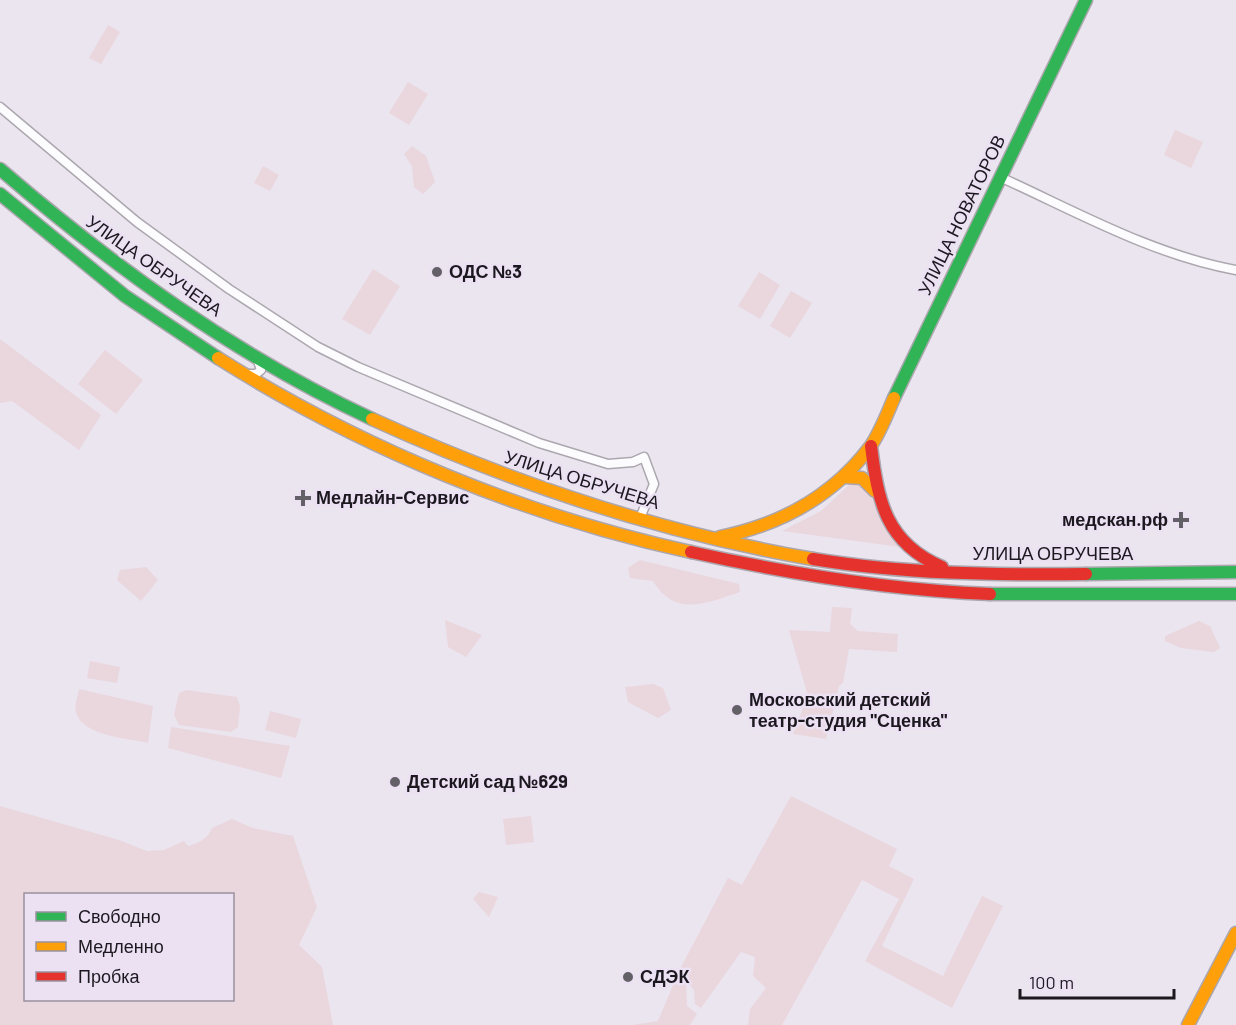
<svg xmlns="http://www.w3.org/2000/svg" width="1236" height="1025" viewBox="0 0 1236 1025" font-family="Barlow,sans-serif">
  <rect width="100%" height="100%" fill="#ebe5ef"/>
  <g fill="#ead6dd" fill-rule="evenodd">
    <path d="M 108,25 L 120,32 L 101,64 L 89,58 Z"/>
    <path d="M 408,82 L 428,94 L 409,125 L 389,113 Z"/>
    <path d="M 1175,130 L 1203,142 L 1191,168 L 1164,155 Z"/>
    <path d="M 412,146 L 426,156 L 435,182 L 423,194 L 414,187 L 412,166 L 404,154 Z"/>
    <path d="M 263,166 L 279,175 L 270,191 L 254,183 Z"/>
    <path d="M 373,269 L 400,286 L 370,335 L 342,319 Z"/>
    <path d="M 759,272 L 780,285 L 760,319 L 738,306 Z"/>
    <path d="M 791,291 L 812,303 L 790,338 L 770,326 Z"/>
    <path d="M 0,339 L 101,415 L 79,450 L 12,401 L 0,403 Z"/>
    <path d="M 105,350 L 143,380 L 116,414 L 78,384 Z"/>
    <path d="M 855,483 L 866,487 L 884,523 L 901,547 L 782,531 L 821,511 L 850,484 Z"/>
    <path d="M 640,560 L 739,584 L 740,592 C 706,603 676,618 653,581 L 630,578 L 628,568 Z"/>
    <path d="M 146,567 L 158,580 L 141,601 L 117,580 L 120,570 Z"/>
    <path d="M 832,607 L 852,608 L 850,624 L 858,631 L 898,634 L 897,652 L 849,649 L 843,683 L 839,686 L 826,739 L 793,734 L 808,696 L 789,630 L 830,632 Z"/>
    <path d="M 445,620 L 482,635 L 466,657 L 448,647 Z"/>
    <path d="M 1199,621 L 1210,626 L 1220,648 L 1214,652 L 1181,648 L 1165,641 L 1165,636 Z"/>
    <path d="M 90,661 L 120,667 L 117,683 L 87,678 Z"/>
    <path d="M 653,684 L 663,688 L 671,710 L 658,718 L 628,702 L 625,687 Z"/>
    <path d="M 79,689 L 153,706 L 148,743 C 127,738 82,736 76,712 C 74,705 78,696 79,689 Z"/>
    <path d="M 186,690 L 237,697 L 240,706 L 238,727 L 231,732 L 179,725 L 174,715 L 179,693 Z"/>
    <path d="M 270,711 L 301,719 L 296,738 L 265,730 Z"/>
    <path d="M 171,727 L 290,746 L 281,778 L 168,748 Z"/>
    <path d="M 791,796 L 897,849 L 889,866 L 914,879 L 882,946 L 943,976 L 982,896 L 1003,906 L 952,1008 L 865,961 L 899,899 L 862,880 L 782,1025 L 748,1025 L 750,1009 L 766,988 L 753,976 L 755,957 L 741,952 L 701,1008 L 695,1004 L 694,990 L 686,980 L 687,1006 L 697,1014 L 690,1025 L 633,1025 L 658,1021 L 679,971 L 728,878 L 742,885 Z"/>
    <path d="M 0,806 L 119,840 L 147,851 L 164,850 L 184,841 L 188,846 C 197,844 209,838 212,828 L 232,819 L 253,828 L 293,836 L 317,907 L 299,945 L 322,967 L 333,1025 L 0,1025 ZM 26,894 L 232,894 L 232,1000 L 26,1000 Z"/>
    <path d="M 531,816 L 534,842 L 506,845 L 503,819 Z"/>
    <path d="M 479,892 L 498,897 L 489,917 L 473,899 Z"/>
  </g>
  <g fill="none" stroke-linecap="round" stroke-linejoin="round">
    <g stroke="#aca7af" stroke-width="11">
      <g id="street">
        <path d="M 0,107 L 137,222 L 229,289 L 318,347 L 358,367 L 539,443 L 608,464 L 633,462 L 644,457 L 654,484 L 640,518"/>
        <path d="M 1000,177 C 1077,212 1153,255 1236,270"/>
        <path d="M 247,374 L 256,374 L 261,370 L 257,358"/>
      </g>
    </g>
    <g stroke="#aca7af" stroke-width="15">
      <g id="fast">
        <path d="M 0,169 C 114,267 235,355 372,419"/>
        <path d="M 0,194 L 125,296 L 218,358"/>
        <path d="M 894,398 L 1086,0"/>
        <path d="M 1086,574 L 1236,572"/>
        <path d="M 990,594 L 1236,594"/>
      </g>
    </g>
    <g stroke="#aca7af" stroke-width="15">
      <g id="slow">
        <path d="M 218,358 C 361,448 525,516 691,552"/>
        <path d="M 372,419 C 512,483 662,533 813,559"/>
        <path d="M 844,477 L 862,478 L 875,491"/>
        <path d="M 720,537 C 779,525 832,497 870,447 C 880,433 887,414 894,398"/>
        <path d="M 1188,1025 L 1236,933"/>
      </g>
    </g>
    <g stroke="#aca7af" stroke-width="15">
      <g id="jam">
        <path d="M 871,446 C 878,502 886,543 942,567"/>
        <path d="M 691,552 C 790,574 888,590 990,594"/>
        <path d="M 813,559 C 904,574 995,575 1086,574"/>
      </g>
    </g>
    <use href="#street" stroke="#fcfbfd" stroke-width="8"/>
    <use href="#fast" stroke="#30b455" stroke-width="12"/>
    <use href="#slow" stroke="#ff9f0a" stroke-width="12"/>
    <use href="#jam" stroke="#e5322d" stroke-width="12"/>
  </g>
  <g fill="#646068" stroke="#ece1f3" stroke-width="2">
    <circle cx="437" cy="272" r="6"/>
    <path d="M300 489h6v6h6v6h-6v6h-6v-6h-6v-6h6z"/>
    <path d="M1178 511h6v6h6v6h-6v6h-6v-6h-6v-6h6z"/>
    <circle cx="737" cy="710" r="6"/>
    <circle cx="395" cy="782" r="6"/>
    <circle cx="628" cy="977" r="6"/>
  </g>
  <g text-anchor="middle" stroke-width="5" stroke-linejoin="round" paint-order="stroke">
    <g font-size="18" fill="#1c181f" stroke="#ece1f3">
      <text transform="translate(962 215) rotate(-64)" y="6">УЛИЦА НОВАТОРОВ</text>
      <text transform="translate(154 266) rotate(35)" y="6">УЛИЦА ОБРУЧЕВА</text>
      <text transform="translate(582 480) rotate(17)" y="6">УЛИЦА ОБРУЧЕВА</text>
      <text x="1053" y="560">УЛИЦА ОБРУЧЕВА</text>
    </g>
    <g font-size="18" font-weight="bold" fill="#1c181f" stroke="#ece1f3" text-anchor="start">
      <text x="449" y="278">ОДС №3</text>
      <text x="316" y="504">Медлайн-Сервис</text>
      <text x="1168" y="526" text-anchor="end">медскан.рф</text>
      <text x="749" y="706">Московский детский<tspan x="749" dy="21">театр-студия "Сценка"</tspan></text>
      <text x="407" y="788">Детский сад №629</text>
      <text x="640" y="983">СДЭК</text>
    </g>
  </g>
  <rect x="24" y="893" width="210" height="108" fill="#ece1f3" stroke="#99919e" stroke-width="1.5"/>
  <rect x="36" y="912" width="30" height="9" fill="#30b455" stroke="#99919e" stroke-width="1.5"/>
  <text x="78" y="923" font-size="18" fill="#1c181f">Свободно</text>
  <rect x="36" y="942" width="30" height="9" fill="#ff9f0a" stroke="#99919e" stroke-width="1.5"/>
  <text x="78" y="953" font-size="18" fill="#1c181f">Медленно</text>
  <rect x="36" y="972" width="30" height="9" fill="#e5322d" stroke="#99919e" stroke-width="1.5"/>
  <text x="78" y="983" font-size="18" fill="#1c181f">Пробка</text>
  <path d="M1020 989v9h154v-9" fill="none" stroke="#1c181f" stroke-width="3"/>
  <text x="1029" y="989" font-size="18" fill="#1c181f" stroke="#ece1f3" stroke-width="4.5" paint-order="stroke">100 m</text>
</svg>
